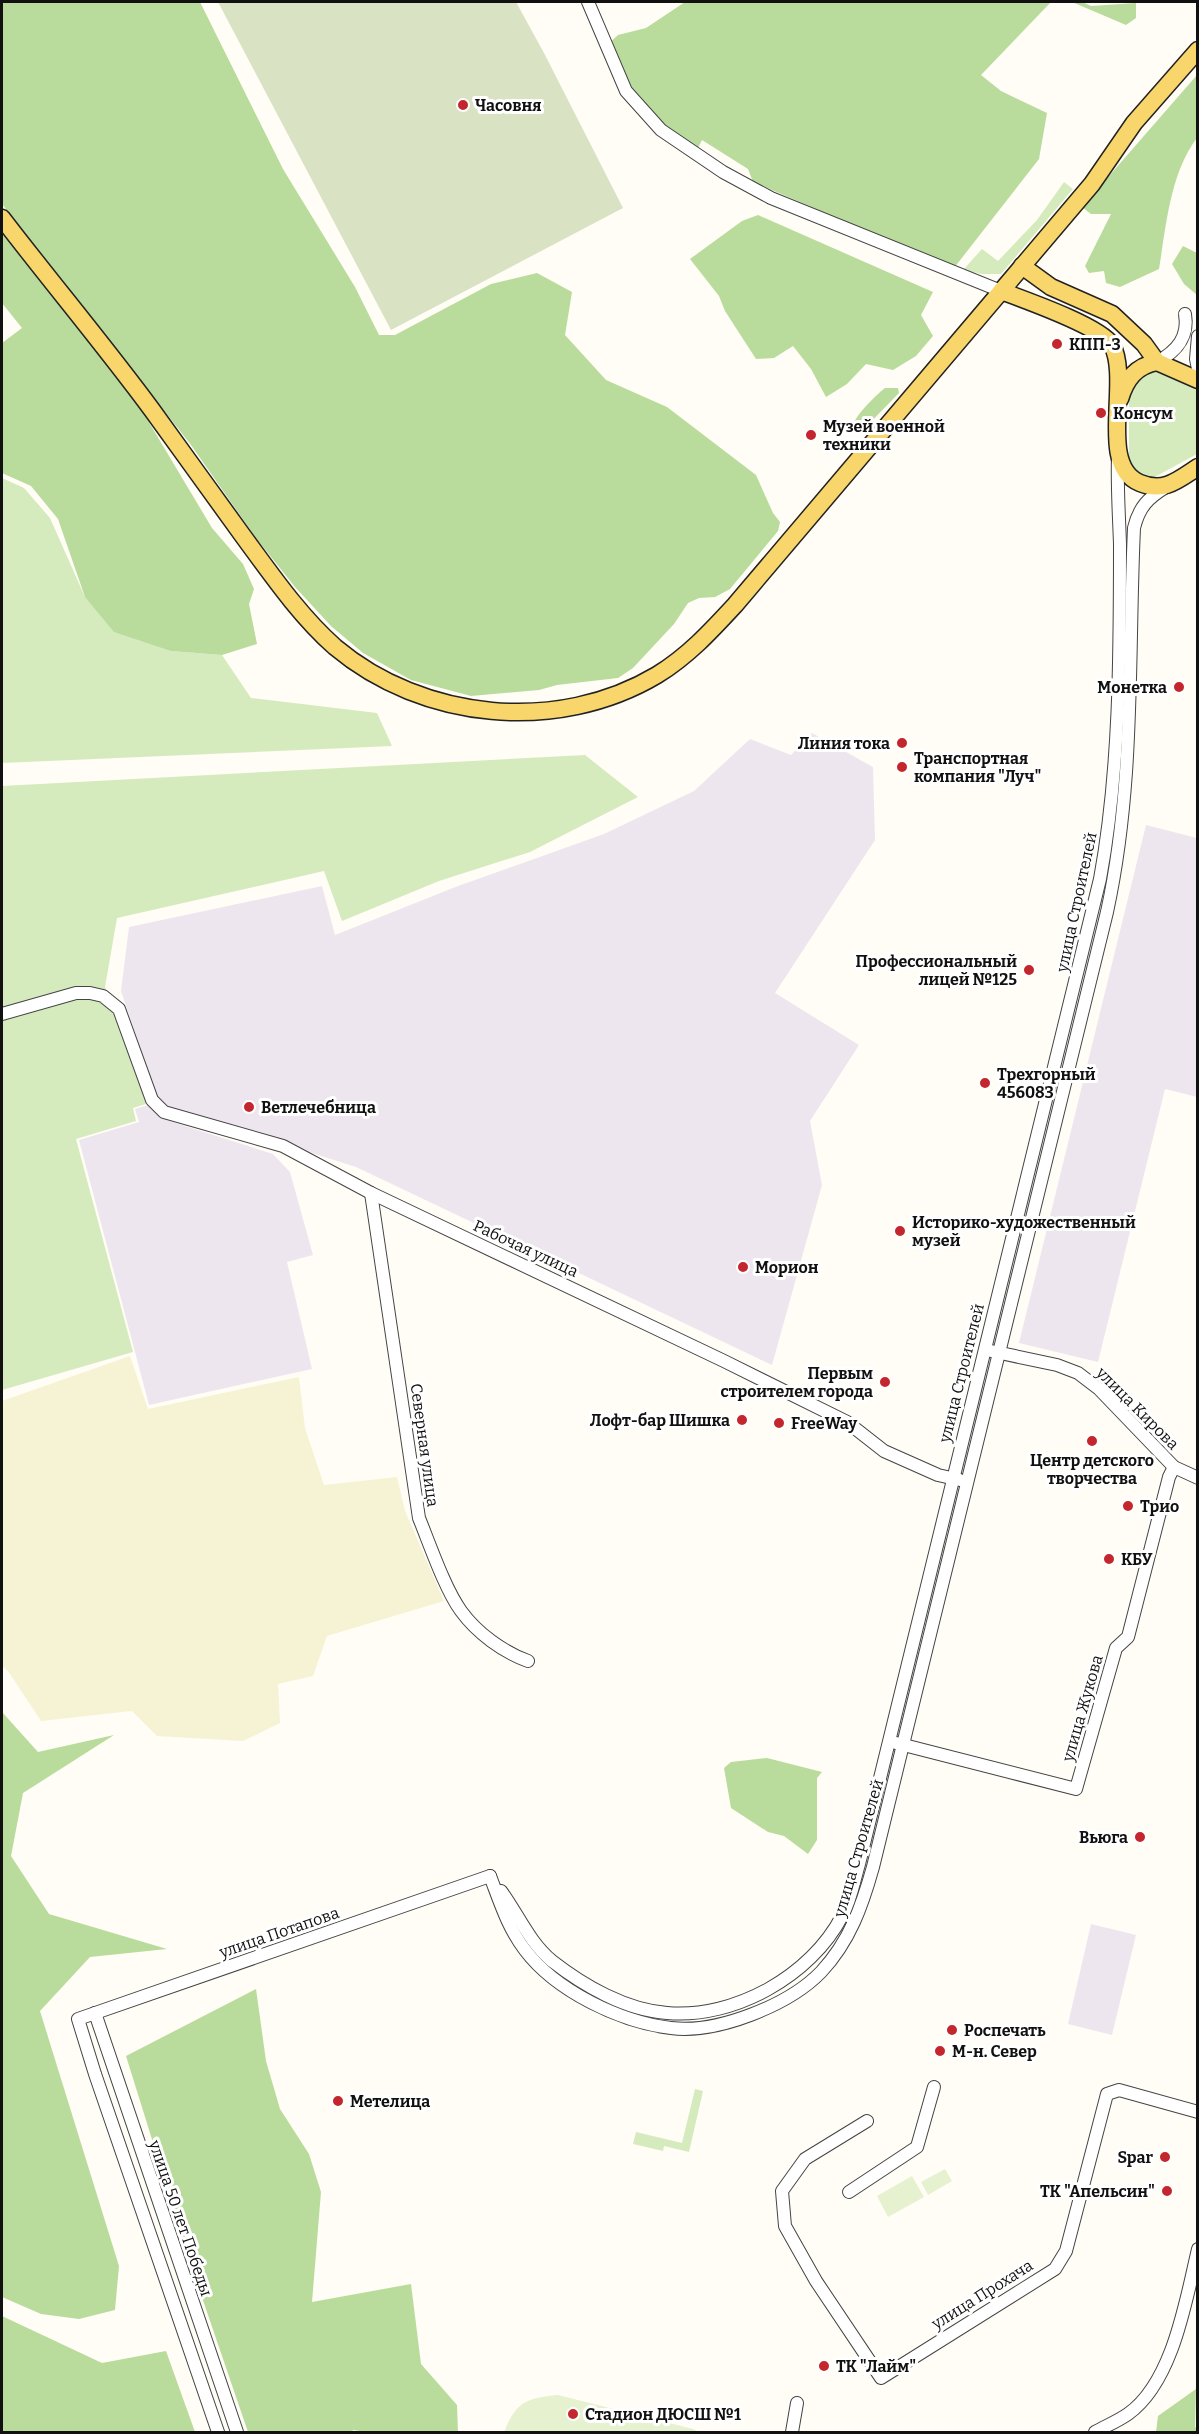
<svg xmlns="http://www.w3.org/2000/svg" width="1199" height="2434" viewBox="0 0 1199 2434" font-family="Bitter,serif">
  <rect width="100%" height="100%" fill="#fffdf5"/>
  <g fill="#eee6ef">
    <path d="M 812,733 L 873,767 L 875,840 L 775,993 L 859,1045 L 810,1121 L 822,1185 L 772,1365 L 356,1167 L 166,1107 L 155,1092 L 121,991 L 129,927 L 322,886 L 335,935 L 458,886 L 604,834 L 694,791 L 750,739 L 791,755 Z"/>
    <path d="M 1146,825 L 1197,838 L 1197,1097 L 1165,1089 L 1098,1362 L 1019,1343 Z"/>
    <path d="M 148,1105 L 163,1119 L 273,1154 L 290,1172 L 313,1255 L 287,1262 L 312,1369 L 149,1405 L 79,1140 L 139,1122 L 135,1109 Z"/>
    <path d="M 1091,1924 L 1136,1935 L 1112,2035 L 1068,2024 Z"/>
  </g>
  <path fill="#f6f3d4" d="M 130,1356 L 148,1409 L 299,1377 L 305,1428 L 324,1485 L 397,1477 L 405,1511 L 444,1601 L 327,1636 L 313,1676 L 278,1684 L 280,1723 L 243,1741 L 157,1736 L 132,1711 L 41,1721 L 8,1671 L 2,1666 L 2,1401 Z"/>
  <g fill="#d5ebbd">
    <path d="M 1064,182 L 1073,189 L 1001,274 L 982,274 L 963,270 L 982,249 L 998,261 L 1037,220 Z"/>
    <path d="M 1153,371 L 1159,371 L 1197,388 L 1197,454 L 1151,479 L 1138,475 L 1129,461 L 1129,398 C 1132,382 1139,377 1153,371 Z"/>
    <path d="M 2,478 L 24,488 L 50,518 L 85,597 L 171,651 L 222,655 L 251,698 L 377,713 L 392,746 L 2,763 Z"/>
    <path d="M 585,755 L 638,797 L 530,852 L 439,881 L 342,921 L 324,871 L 117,918 L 105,987 L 146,1104 L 133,1108 L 136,1121 L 76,1139 L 133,1352 L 2,1390 L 2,786 Z"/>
    <path d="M 695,2089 L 703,2091 L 689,2152 L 664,2146 L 663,2151 L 633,2144 L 636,2132 L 682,2143 Z"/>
  </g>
  <g fill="#b9dc9c">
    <path d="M 2,2 L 200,2 L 283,169 L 355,287 L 379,335 L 395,335 L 491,284 L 537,273 L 572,292 L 565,335 L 606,380 L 667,407 L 756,475 L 773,513 L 780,522 L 778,531 L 730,589 L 715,597 L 699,598 L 688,603 L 674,624 L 633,668 L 618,678 L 557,685 L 539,690 L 471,696 L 411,680 L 363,653 L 331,626 L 295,587 L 256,538 L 191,445 L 2,204 Z"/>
    <path d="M 685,2 L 1051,2 L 981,75 L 1001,91 L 1047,113 L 1039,159 L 954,268 L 753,182 L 748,169 L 702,140 L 694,156 L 644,116 L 606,46 L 618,35 L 646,28 Z"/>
    <path d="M 1072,2 L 1082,2 L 1091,6 L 1136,3 L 1136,18 L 1126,25 Z"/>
    <path d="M 1197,75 L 1197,138 C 1170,173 1166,227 1159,269 L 1120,287 L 1106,283 L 1104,271 L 1089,273 L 1085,266 L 1111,214 L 1091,214 L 1082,207 Z"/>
    <path d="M 758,215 L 933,292 L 921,315 L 933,336 L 916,356 L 893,370 L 866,364 L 847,384 L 826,397 L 811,369 L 793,346 L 774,358 L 756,359 L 725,311 L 719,296 L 690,259 L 742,221 Z"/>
    <path d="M 2,229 L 138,404 L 212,528 L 243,564 L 254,589 L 249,604 L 257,644 L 222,655 L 171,651 L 114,632 L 85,597 L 58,519 L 31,486 L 2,473 L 2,343 L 22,328 L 2,303 Z"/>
    <path d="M 1183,246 L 1197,253 L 1197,295 L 1184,284 L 1172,264 Z"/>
    <path d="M 885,388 L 898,388 L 899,393 L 860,433 L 852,429 C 852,418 876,395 885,388 Z"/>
    <path d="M 2,1712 L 38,1752 L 114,1735 L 23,1793 L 11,1856 L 49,1914 L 167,1949 L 90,1957 L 40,2011 L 119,2266 L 115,2310 L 79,2319 L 41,2314 L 2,2297 Z"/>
    <path d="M 767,1758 L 822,1772 L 817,1778 L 817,1840 L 808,1854 L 784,1836 L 768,1832 L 731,1808 L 724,1768 L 731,1762 Z"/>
    <path d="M 256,1989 L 266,2061 L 280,2109 L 309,2154 L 321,2192 L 312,2302 L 411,2284 L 421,2364 L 457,2405 L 458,2432 L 366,2432 L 353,2430 L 352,2432 L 248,2432 L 194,2274 L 126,2056 Z"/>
    <path d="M 2,2316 L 102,2363 L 166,2351 L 195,2432 L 2,2432 Z"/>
    <path d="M 1196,2389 L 1195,2427 L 1197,2428 L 1197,2432 L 1156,2432 L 1158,2416 Z"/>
  </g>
  <path fill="#d9e3c4" d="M 218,2 L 516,2 L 544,53 L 623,208 L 391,330 Z"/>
  <g fill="#e6f2cf">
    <path d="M 945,2169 L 952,2181 L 928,2195 L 921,2182 Z"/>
    <path d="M 912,2176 L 924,2197 L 888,2217 L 877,2196 Z"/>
    <path d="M 558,2395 L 693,2429 L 699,2432 L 504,2432 C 516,2402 526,2398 558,2395 Z"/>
  </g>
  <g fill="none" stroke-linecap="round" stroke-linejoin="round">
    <g stroke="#444" stroke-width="14">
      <g id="minor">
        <path d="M 588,2 L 626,91 L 661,130 L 723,172 L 771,198 L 1001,291"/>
        <path d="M 1198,336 L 1196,359 L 1198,369"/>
        <path d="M 1157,362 C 1177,351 1189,337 1185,314"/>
        <path d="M 2,1014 L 76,993 L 90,993 L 103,996 L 119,1009 L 152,1100 L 164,1112 L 283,1146 L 371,1193 L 724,1361 L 847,1422 L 884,1451 L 938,1475 L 960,1480"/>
        <path d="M 371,1193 L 419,1518 C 430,1545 445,1589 461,1611 C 477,1633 503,1652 528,1661"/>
        <path d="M 991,1351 L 1057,1365 L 1078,1373 L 1099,1389 L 1174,1467 L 1198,1478"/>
        <path d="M 896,1743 L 1076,1789 L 1116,1648 L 1128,1637 L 1169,1477 L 1174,1467"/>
        <path d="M 490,1876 C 500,1902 508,1928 525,1950 C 556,1991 620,2022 671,2028 C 717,2034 789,2005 821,1972 C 850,1941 862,1906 873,1867 L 1107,912 C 1135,783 1128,658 1134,528 C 1139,507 1148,498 1166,487"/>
        <path d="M 501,1891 C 518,1914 529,1942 552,1961 C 584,1986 626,2010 667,2013 C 734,2019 811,1976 842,1916 C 851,1900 854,1881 859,1864 L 1100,879 C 1120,771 1120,654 1120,544 C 1119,515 1117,486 1118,457"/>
        <path d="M 95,2013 L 237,2432"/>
        <path d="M 867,2121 L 805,2159 L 782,2191 L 785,2226 L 816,2281 L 881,2378 L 1055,2269 L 1066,2251 L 1107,2094 L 1119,2090 L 1198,2112"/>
        <path d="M 849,2192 L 917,2147 L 934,2087"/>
        <path d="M 218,2432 L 95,2074 L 78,2019 L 490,1876"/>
        <path d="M 792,2432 L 797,2403"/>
        <path d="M 1095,2432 C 1106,2426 1118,2421 1128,2414 C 1173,2382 1186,2300 1198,2249"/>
      </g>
    </g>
    <g stroke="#222" stroke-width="19">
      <g id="major">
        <path d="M 2,218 C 51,282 104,345 152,410 C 182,452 213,494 243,536 C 271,574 299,615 335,647 C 423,721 558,734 657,675 C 688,656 711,631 735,605 L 1092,184 L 1134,123 L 1198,50"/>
        <path d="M 1022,266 L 1051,287 L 1112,314 L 1144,344 L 1157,362 L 1198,380"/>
        <path d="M 1001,291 C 1025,300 1100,326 1112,345 C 1131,380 1097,466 1140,483 C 1164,493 1178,480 1198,467"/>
        <path d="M 1120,399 C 1126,379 1136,366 1157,362"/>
      </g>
    </g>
    <use href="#minor" stroke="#fff" stroke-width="12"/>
    <use href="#major" stroke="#f9d66b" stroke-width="16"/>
  </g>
  <g fill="#c4262e" stroke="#fff" stroke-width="2">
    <circle cx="463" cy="105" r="6"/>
    <circle cx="1057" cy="344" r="6"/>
    <circle cx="1101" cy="413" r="6"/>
    <circle cx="811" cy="435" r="6"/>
    <circle cx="1179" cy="687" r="6"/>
    <circle cx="902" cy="743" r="6"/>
    <circle cx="902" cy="767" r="6"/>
    <circle cx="1029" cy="970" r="6"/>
    <circle cx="985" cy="1083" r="6"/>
    <circle cx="249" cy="1107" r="6"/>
    <circle cx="900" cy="1231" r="6"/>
    <circle cx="743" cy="1267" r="6"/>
    <circle cx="885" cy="1382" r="6"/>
    <circle cx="742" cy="1420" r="6"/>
    <circle cx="779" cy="1423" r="6"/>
    <circle cx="1092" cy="1441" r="6"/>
    <circle cx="1128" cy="1506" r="6"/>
    <circle cx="1109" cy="1559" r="6"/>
    <circle cx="1140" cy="1837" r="6"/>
    <circle cx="952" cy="2030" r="6"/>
    <circle cx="940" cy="2051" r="6"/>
    <circle cx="338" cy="2101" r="6"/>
    <circle cx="1165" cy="2157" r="6"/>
    <circle cx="1167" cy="2191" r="6"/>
    <circle cx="824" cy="2366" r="6"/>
    <circle cx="573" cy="2414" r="6"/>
  </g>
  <g text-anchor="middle" stroke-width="6" stroke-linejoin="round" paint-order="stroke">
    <g font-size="16" font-weight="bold" fill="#111" stroke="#fff" text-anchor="start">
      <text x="475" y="111">Часовня</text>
      <text x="1069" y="350">КПП-3</text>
      <text x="1113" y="419">Консум</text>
      <text x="823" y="432">Музей военной<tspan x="823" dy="18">техники</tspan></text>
      <text x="1167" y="693" text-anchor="end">Монетка</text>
      <text x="890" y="749" text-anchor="end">Линия тока</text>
      <text x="914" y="764">Транспортная<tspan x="914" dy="18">компания "Луч"</tspan></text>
      <text x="1017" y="967" text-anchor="end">Профессиональный<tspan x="1017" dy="18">лицей №125</tspan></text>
      <text x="997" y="1080">Трехгорный<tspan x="997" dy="18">456083</tspan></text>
      <text x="261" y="1113">Ветлечебница</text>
      <text x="912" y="1228">Историко-художественный<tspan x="912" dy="18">музей</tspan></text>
      <text x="755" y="1273">Морион</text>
      <text x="873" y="1379" text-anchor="end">Первым<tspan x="873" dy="18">строителем города</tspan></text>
      <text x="730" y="1426" text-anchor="end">Лофт-бар Шишка</text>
      <text x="791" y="1429">FreeWay</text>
      <text x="1092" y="1466" text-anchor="middle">Центр детского<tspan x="1092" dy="18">творчества</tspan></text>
      <text x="1140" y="1512">Трио</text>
      <text x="1121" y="1565">КБУ</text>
      <text x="1128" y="1843" text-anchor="end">Вьюга</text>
      <text x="964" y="2036">Роспечать</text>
      <text x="952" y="2057">М-н. Север</text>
      <text x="350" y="2107">Метелица</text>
      <text x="1153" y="2163" text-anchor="end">Spar</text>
      <text x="1155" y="2197" text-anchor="end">ТК "Апельсин"</text>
      <text x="836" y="2372">ТК "Лайм"</text>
      <text x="585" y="2420">Стадион ДЮСШ №1</text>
    </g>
    <g font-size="16" fill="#111" stroke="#fff">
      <text transform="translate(1076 902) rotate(-78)" y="6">улица Строителей</text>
      <text transform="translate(526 1248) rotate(25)" y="6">Рабочая улица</text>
      <text transform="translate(961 1373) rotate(-76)" y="6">улица Строителей</text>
      <text transform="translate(1138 1408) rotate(45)" y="6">улица Кирова</text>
      <text transform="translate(425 1445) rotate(82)" y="6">Северная улица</text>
      <text transform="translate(1082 1708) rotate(-74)" y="6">улица Жукова</text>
      <text transform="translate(858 1848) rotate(-74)" y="6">улица Строителей</text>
      <text transform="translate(279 1932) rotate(-19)" y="6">улица Потапова</text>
      <text transform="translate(181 2218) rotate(71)" y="6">улица 50 лет Победы</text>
      <text transform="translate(982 2294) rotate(-32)" y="6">улица Прохача</text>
    </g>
  </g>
  <rect width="1199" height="2434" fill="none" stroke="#111111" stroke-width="6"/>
</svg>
